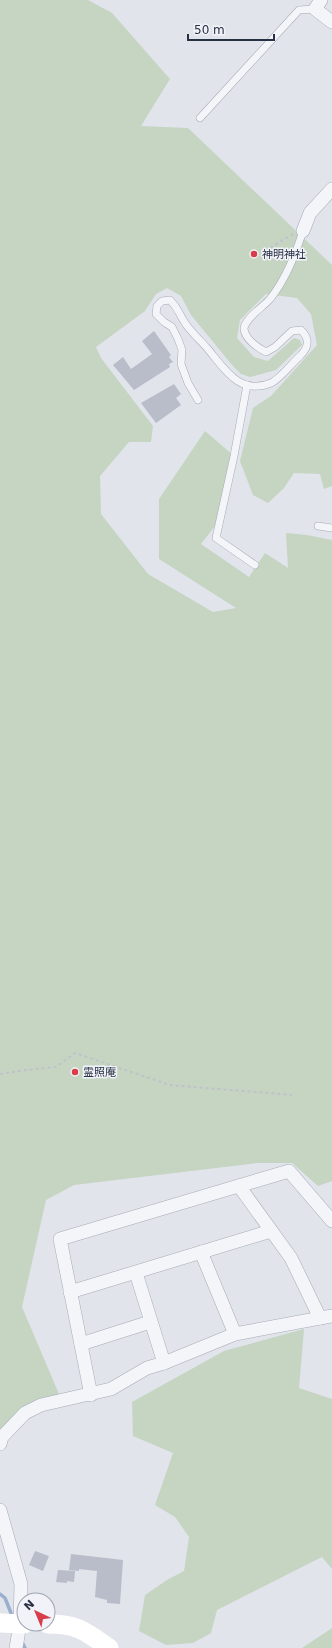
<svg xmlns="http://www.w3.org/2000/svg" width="332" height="1648" viewBox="0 0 332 1648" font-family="'DejaVu Sans','Noto Sans JP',sans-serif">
  <rect width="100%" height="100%" fill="#e1e4eb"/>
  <g fill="#c5d5c2">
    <path d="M 0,0 L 88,0 L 112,13 L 170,79 L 141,126 L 188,128 L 332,265 L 332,486 L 324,489 L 320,474 L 294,473 L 284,488 L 268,503 L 253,495 L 240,461 L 253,408 L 271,396 L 317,345 L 311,314 L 297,298 L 266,294 L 240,320 L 237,338 L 254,357 L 268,361 L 294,338 L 300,340 L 302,345 L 276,370 L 250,377 L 241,374 L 232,365 L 191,315 L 181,296 L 167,288 L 156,294 L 145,311 L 96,347 L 101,358 L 153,426 L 151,442 L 129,442 L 100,476 L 101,514 L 148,574 L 213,612 L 236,608 L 159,559 L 159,499 L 205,431 L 234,456 L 219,525 L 215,526 L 201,544 L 249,577 L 265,553 L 288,568 L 286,533 L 307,535 L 332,540 L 332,1181 L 318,1186 L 292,1163 L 258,1163 L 74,1185 L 46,1200 L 22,1307 L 59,1394 L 0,1430 Z"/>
    <path d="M 304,1329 L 299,1388 L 332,1399 L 332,1569 L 322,1557 L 217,1610 L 211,1633 L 193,1643 L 166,1645 L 139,1631 L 145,1595 L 167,1580 L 184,1571 L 189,1537 L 175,1517 L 155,1505 L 173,1453 L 133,1436 L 132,1402 L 224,1351 Z"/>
    <path d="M 332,1628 L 332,1648 L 302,1648 Z"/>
  </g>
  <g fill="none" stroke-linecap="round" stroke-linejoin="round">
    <g stroke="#9aafcd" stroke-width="3.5">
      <path d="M 0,1594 L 5,1598 L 11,1613"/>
      <path d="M 21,1640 L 25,1648"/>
    </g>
  </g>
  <g fill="#b8bdc9">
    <path d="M 154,331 L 171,355 L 169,357 L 173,362 L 169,364 L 170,367 L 134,390 L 113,365 L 123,357 L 131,369 L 152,354 L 142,341 Z"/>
    <path d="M 174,384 L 181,394 L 176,398 L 181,405 L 156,423 L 141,403 Z"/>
    <path d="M 35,1551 L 49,1556 L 43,1571 L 29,1565 Z"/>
    <path d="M 71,1554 L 123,1560 L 120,1604 L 107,1603 L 107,1600 L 95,1597 L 97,1571 L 79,1569 L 79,1571 L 69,1570 Z"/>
    <path d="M 58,1570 L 75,1571 L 74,1582 L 67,1581 L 67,1583 L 56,1582 Z"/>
  </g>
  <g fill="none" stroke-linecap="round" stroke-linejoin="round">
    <g stroke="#a6aab6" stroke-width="8">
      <g id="lane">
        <path d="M 200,118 L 299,10 L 315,9"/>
        <path d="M 247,385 L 234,456 L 216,538 L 255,565"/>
        <path d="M 198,400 L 188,383 L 181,364 L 182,350 L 178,339 L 172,327 L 164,322 L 156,314 L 157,306 L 162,301 L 170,300 C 180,310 178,313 185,323 C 191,332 200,340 207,348 C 224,368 239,396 271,383 C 280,379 292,363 300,356 C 309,347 310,339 301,330 L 292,331 L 275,347 L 266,352 C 258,348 245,339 244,329 C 244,319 263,307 270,299 C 286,279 295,255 303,231"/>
        <path d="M 318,526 L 332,528"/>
      </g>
    </g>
    <g stroke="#a6aab6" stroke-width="14">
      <g id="street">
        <path d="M 321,0 L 315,9 L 332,22"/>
        <path d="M 303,231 L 310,213 L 332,189"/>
        <path d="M 239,1186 L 291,1258 L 320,1318"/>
        <path d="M 201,1252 L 235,1334"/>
        <path d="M 136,1273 L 164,1363"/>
        <path d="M 70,1292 L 271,1231"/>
        <path d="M 81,1344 L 150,1322"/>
        <path d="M 91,1395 L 60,1239 L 289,1171 L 332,1221"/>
        <path d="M 0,1444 L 2,1437 L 25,1413 L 41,1405 L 111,1389 L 147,1368 L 164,1363 L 235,1334 L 332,1316"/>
        <path d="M 0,1510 L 21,1584 L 20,1624 L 16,1648"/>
      </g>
    </g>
    <g stroke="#bfc2ca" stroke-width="2" stroke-dasharray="3 3" stroke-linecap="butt">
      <path d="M 265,251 L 293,234"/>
      <path d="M 0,1074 L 26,1070 L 56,1067 L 75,1053 L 170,1085 L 292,1095"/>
    </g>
    <use href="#lane" stroke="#f4f5f9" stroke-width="7"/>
    <use href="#street" stroke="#f4f5f9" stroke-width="13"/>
    <g stroke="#fff" stroke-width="19">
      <path d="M 0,1623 L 24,1624"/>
      <path d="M 48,1624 C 78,1624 85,1631 109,1648"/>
    </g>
  </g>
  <g fill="#d83e4a" stroke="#f1f3f8" stroke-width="1.5">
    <circle cx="254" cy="254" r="4"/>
    <circle cx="75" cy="1072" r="4"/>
  </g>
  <g text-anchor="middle" stroke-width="3" stroke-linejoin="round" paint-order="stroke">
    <g font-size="11" fill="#283044" stroke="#f1f3f8" text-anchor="start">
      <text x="262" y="258">神明神社</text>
      <text x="83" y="1076">霊照庵</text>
    </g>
  </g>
  <g transform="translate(36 1612) rotate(316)"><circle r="19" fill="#f1f3f8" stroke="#a1a5b0"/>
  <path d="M0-3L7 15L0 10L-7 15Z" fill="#d83e4a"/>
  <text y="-6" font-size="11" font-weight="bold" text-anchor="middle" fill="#283044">N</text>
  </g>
  <path d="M188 34v6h86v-6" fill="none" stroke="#283044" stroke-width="2"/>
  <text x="194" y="34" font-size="12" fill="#283044" stroke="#f1f3f8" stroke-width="3" paint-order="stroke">50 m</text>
</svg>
